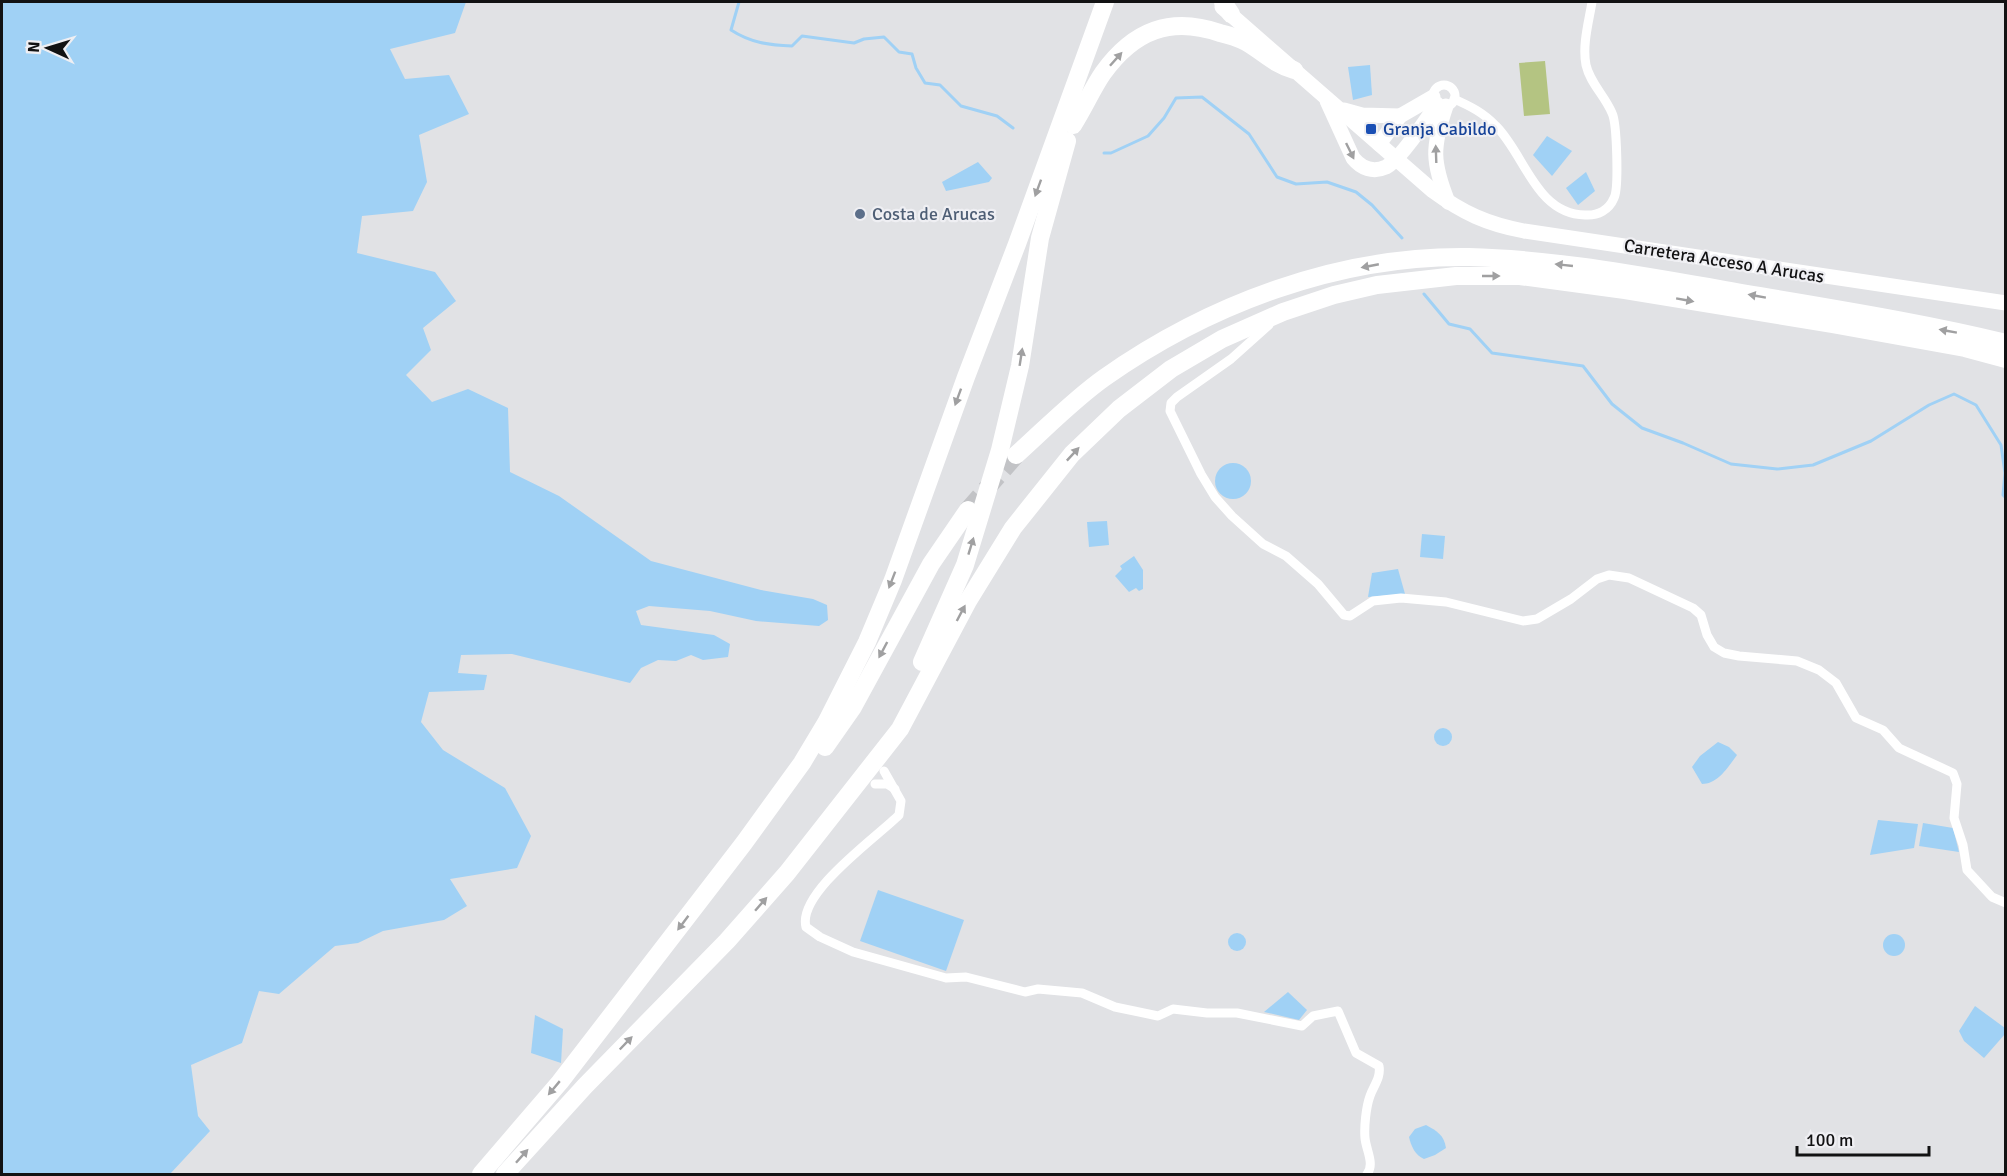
<svg xmlns="http://www.w3.org/2000/svg" width="2007" height="1176" viewBox="0 0 2007 1176" font-family="Signika,sans-serif">
  <rect width="100%" height="100%" fill="#e1e2e5"/>
  <path fill="#b4c482" d="M 1545,61 L 1550,114 L 1524,116 L 1519,63 Z"/>
  <g fill="#a0d1f5">
    <path d="M 2,2 L 466,2 L 455,33 L 390,49 L 405,79 L 449,75 L 469,114 L 419,135 L 427,182 L 413,211 L 362,216 L 357,253 L 435,272 L 456,301 L 423,328 L 431,350 L 406,375 L 432,402 L 468,389 L 508,408 L 510,472 L 559,496 L 651,561 L 761,590 L 813,599 L 827,605 L 828,620 L 819,626 L 756,621 L 710,611 L 649,606 L 636,611 L 641,625 L 714,635 L 730,644 L 728,657 L 703,660 L 691,655 L 676,661 L 658,660 L 641,668 L 630,683 L 512,654 L 461,655 L 458,673 L 487,675 L 484,690 L 429,692 L 421,722 L 443,750 L 505,788 L 531,836 L 517,868 L 450,879 L 467,906 L 444,920 L 383,931 L 358,943 L 335,946 L 279,994 L 259,991 L 242,1043 L 191,1065 L 198,1116 L 210,1131 L 170,1174 L 2,1174 Z"/>
    <path d="M 1370,65 L 1372,95 L 1353,100 L 1348,67 Z"/>
    <path d="M 1547,136 L 1572,151 L 1552,176 L 1533,155 Z"/>
    <path d="M 978,162 L 992,178 L 989,182 L 946,191 L 942,182 Z"/>
    <path d="M 1586,172 L 1595,191 L 1578,205 L 1566,188 Z"/>
    <circle cx="1233" cy="481" r="18"/>
    <path d="M 1107,521 L 1109,545 L 1089,547 L 1087,522 Z"/>
    <path d="M 1422,534 L 1445,536 L 1443,559 L 1420,557 Z"/>
    <path d="M 1134,556 L 1143,570 L 1143,589 L 1139,591 L 1136,588 L 1129,592 L 1115,576 L 1122,569 L 1120,566 Z"/>
    <path d="M 1398,569 L 1405,594 L 1368,597 L 1372,573 Z"/>
    <circle cx="1443" cy="737" r="9"/>
    <path d="M 1718,742 L 1729,747 L 1737,755 C 1728,767 1718,784 1702,784 L 1692,767 L 1700,756 Z"/>
    <path d="M 1878,820 L 1918,824 L 1914,848 L 1870,855 Z"/>
    <path d="M 1923,823 L 1953,828 L 1959,852 L 1919,846 Z"/>
    <path d="M 878,890 L 964,920 L 946,971 L 860,941 Z"/>
    <circle cx="1237" cy="942" r="9"/>
    <circle cx="1894" cy="945" r="11"/>
    <path d="M 1288,992 L 1307,1010 L 1299,1020 L 1264,1012 Z"/>
    <path d="M 1975,1006 L 2005,1028 L 2005,1034 L 1984,1058 L 1964,1041 L 1959,1031 Z"/>
    <path d="M 535,1015 L 563,1029 L 561,1063 L 531,1053 Z"/>
    <path d="M 1426,1125 C 1437,1131 1444,1135 1446,1148 L 1435,1155 L 1424,1159 C 1415,1155 1411,1146 1409,1137 L 1415,1129 Z"/>
  </g>
  <g fill="none" stroke-linecap="round" stroke-linejoin="round">
    <g stroke="#a0d1f5" stroke-width="3">
      <path d="M 739,2 L 731,30 C 751,43 769,45 792,46 L 802,36 L 854,43 L 864,39 L 884,37 L 899,52 L 912,54 L 916,68 L 925,83 L 940,85 L 961,106 L 997,116 L 1013,128"/>
      <path d="M 1104,153 L 1111,153 L 1148,136 L 1164,118 L 1176,98 L 1202,97 L 1249,134 L 1277,177 L 1296,184 L 1327,182 L 1356,192 L 1372,205 L 1402,238"/>
      <path d="M 1424,294 L 1449,324 L 1470,329 L 1492,353 L 1583,366 L 1612,404 L 1642,428 L 1683,443 L 1731,464 L 1777,469 L 1813,465 L 1871,441 L 1929,405 L 1954,394 L 1976,405 L 2001,445 L 2005,473 L 2003,495 L 2006,498"/>
    </g>
    <path stroke="#c2c3c6" stroke-width="18" stroke-dasharray="18 9" stroke-linecap="butt" d="M 968,510 L 1016,455"/>
    <g stroke="#fff" stroke-width="9">
      <circle cx="1444" cy="96" r="11"/>
      <path d="M 1454,99 C 1470,106 1484,113 1496,126 C 1525,155 1536,214 1585,215 C 1598,216 1609,210 1614,198 C 1619,189 1617,123 1612,113 C 1605,96 1590,83 1586,65 C 1582,45 1589,21 1592,2"/>
      <path d="M 1269,325 L 1231,359 L 1177,397 L 1171,403 L 1170,411 L 1201,474 L 1215,497 L 1232,516 L 1263,544 L 1286,556 L 1318,584 L 1344,615 L 1350,616 L 1373,601 L 1401,598 L 1446,602 L 1523,621 L 1537,619 L 1571,599 L 1597,579 L 1609,575 L 1629,578 L 1693,608 L 1701,615 L 1707,635 L 1714,647 L 1724,653 L 1739,656 L 1797,661 L 1819,670 L 1836,683 L 1856,718 L 1883,730 L 1899,748 L 1953,773 L 1957,784 L 1954,818 L 1963,845 L 1967,870 L 1992,897 L 2006,903"/>
      <path d="M 884,771 L 901,801 L 899,815 C 877,837 797,893 806,927 L 820,937 L 853,952 L 946,978 L 966,977 L 1025,992 L 1038,989 L 1082,993 L 1115,1007 L 1158,1016 L 1173,1009 L 1207,1013 L 1237,1013 L 1302,1026 L 1313,1016 L 1338,1011 L 1356,1053 L 1379,1066 C 1381,1078 1374,1085 1370,1096 C 1366,1107 1364,1127 1365,1138 C 1366,1150 1375,1164 1367,1174"/>
      <path d="M 875,784 L 887,784 L 895,789"/>
    </g>
    <g stroke="#fff" stroke-width="15">
      <path d="M 1222,7 L 1433,191 C 1463,213 1487,224 1524,231 L 2006,303"/>
      <path d="M 1327,101 L 1353,158 C 1361,168 1373,173 1386,167 C 1400,160 1427,119 1437,104"/>
      <path d="M 1446,106 C 1432,147 1432,162 1448,202"/>
      <path d="M 1344,110 L 1362,115 L 1400,116"/>
      <path d="M 1379,144 L 1400,116 L 1433,97"/>
    </g>
    <g stroke="#fff" stroke-width="18">
      <path d="M 1223,2 L 1231,14"/>
      <path d="M 1073,125 C 1084,108 1092,89 1103,73 C 1134,30 1171,16 1220,33 C 1229,35 1238,38 1246,42 C 1265,53 1272,63 1294,70"/>
      <path d="M 1016,455 C 1044,430 1073,400 1104,378 C 1209,304 1339,255 1469,257 C 1553,259 1637,275 1720,289 C 1815,306 1912,320 2006,343"/>
      <path d="M 922,662 L 965,565 L 1000,450 L 1020,366 L 1040,238 L 1067,141"/>
      <path d="M 825,747 L 853,707 L 931,564 L 968,510"/>
      <path d="M 481,1174 L 560,1082 L 744,843 L 802,763 L 826,723 L 867,642 L 893,580 L 966,377 L 1017,244 L 1105,2"/>
      <path d="M 505,1174 L 585,1086 L 727,941 L 787,873 L 900,729 L 968,601 L 1013,528 L 1072,454 L 1119,409 L 1171,369 L 1222,339 L 1283,312 L 1334,295 L 1377,285 L 1456,276 L 1520,276 L 1625,290 L 1833,324 L 1965,348 L 2006,359"/>
    </g>
  </g>
  <defs><path id="oneway-solid" d="M-6-.8H1V-3.2L6.5 0L1 3.2V.8H-6Z" transform="scale(1.5)"/></defs>
  <g fill="#a0a0a1">
    <use href="#oneway-solid" transform="translate(1116 59) rotate(-48)"/>
    <use href="#oneway-solid" transform="translate(1350 151) rotate(64)"/>
    <use href="#oneway-solid" transform="translate(1436 154) rotate(-92)"/>
    <use href="#oneway-solid" transform="translate(1038 188) rotate(110)"/>
    <use href="#oneway-solid" transform="translate(1564 265) rotate(-174)"/>
    <use href="#oneway-solid" transform="translate(1370 266) rotate(169)"/>
    <use href="#oneway-solid" transform="translate(1491 276)"/>
    <use href="#oneway-solid" transform="translate(1757 296) rotate(-170)"/>
    <use href="#oneway-solid" transform="translate(1685 300) rotate(10)"/>
    <use href="#oneway-solid" transform="translate(1948 331) rotate(-170)"/>
    <use href="#oneway-solid" transform="translate(1021 357) rotate(-81)"/>
    <use href="#oneway-solid" transform="translate(958 397) rotate(110)"/>
    <use href="#oneway-solid" transform="translate(1073 454) rotate(-47)"/>
    <use href="#oneway-solid" transform="translate(971 546) rotate(-73)"/>
    <use href="#oneway-solid" transform="translate(892 580) rotate(111)"/>
    <use href="#oneway-solid" transform="translate(961 613) rotate(-62)"/>
    <use href="#oneway-solid" transform="translate(883 650) rotate(118)"/>
    <use href="#oneway-solid" transform="translate(761 904) rotate(-49)"/>
    <use href="#oneway-solid" transform="translate(683 923) rotate(127)"/>
    <use href="#oneway-solid" transform="translate(626 1043) rotate(-46)"/>
    <use href="#oneway-solid" transform="translate(554 1088) rotate(130)"/>
    <use href="#oneway-solid" transform="translate(522 1156) rotate(-48)"/>
  </g>
  <rect fill="#1a4fb4" stroke="#efeff3" stroke-width="2" x="1365" y="123" width="12" height="12" rx="3"/>
  <circle fill="#5c6f8a" stroke="#efeff3" stroke-width="2" cx="860" cy="214" r="6"/>
  <g text-anchor="middle" stroke-width="4.5" stroke-linejoin="round" paint-order="stroke">
    <g font-size="18" fill="#164399" stroke="#efeff3" text-anchor="start">
      <text x="1383" y="135">Granja Cabildo</text>
    </g>
    <g font-size="18" fill="#4e5e75" stroke="#efeff3" text-anchor="start">
      <text x="872" y="220">Costa de Arucas</text>
    </g>
    <g font-size="18" fill="#121213" stroke="#efeff3">
      <text transform="translate(1724 261) rotate(9)" y="6">Carretera Acceso A Arucas</text>
    </g>
  </g>
  <rect width="2007" height="1176" fill="none" stroke="#121213" stroke-width="6"/>
  <g transform="translate(48 48) rotate(274)" stroke="#efeff3" stroke-width="4.5" paint-order="stroke">
  <path d="M0-4.5L10 22L0 15L-10 22Z" fill="#121213"/>
  <text y="-9" font-size="16" font-weight="bold" text-anchor="middle" fill="#121213">N</text>
  </g>
  <path d="M1797 1146v9h132v-9" fill="none" stroke="#121213" stroke-width="3"/>
  <text x="1806" y="1146" font-size="18" fill="#121213" stroke="#efeff3" stroke-width="4.5" paint-order="stroke">100 m</text>
</svg>
